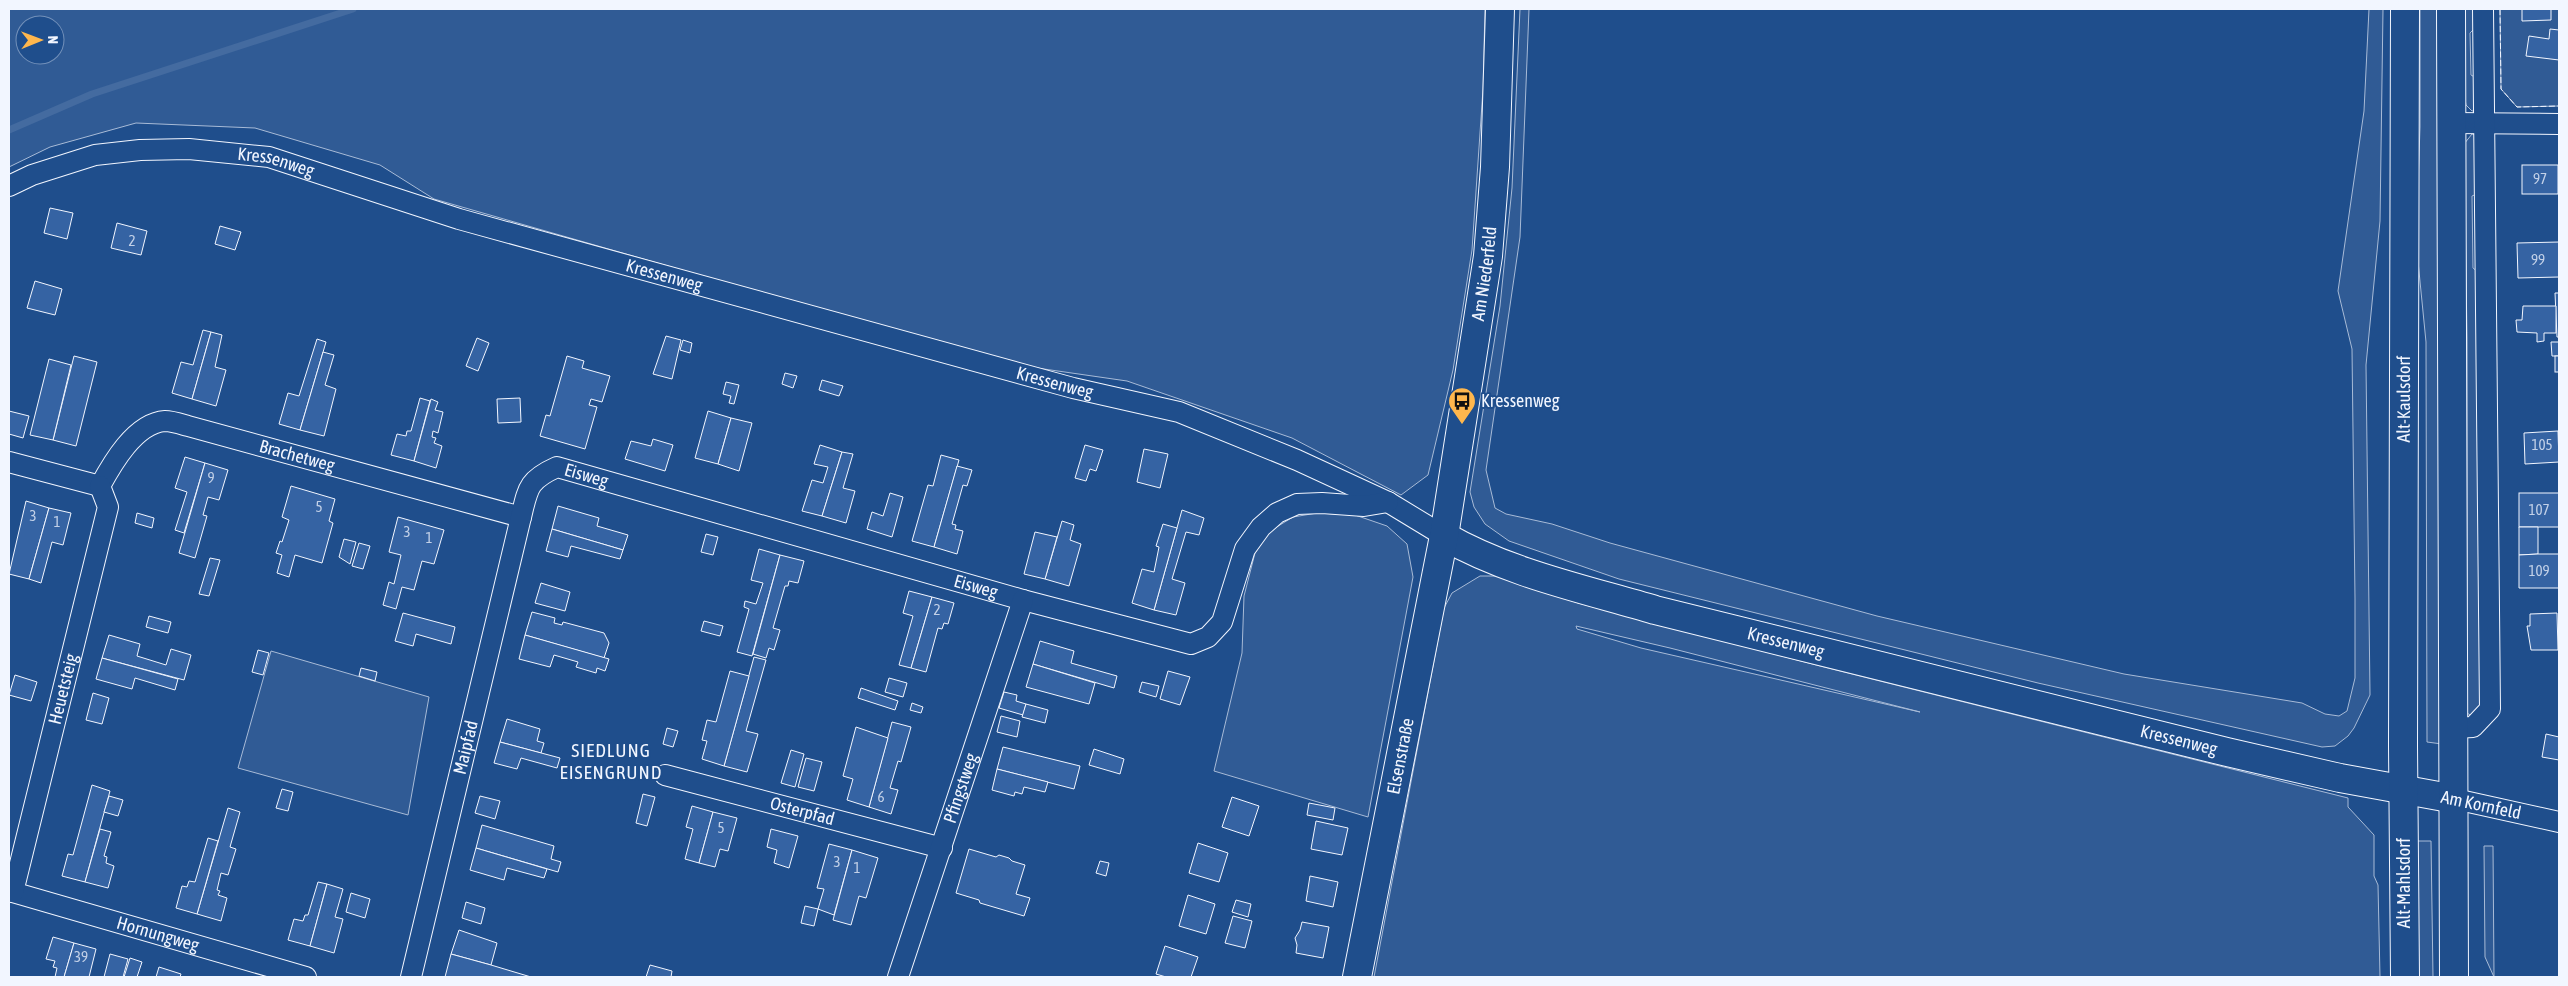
<svg xmlns="http://www.w3.org/2000/svg" width="2568" height="986" viewBox="0 0 2568 986" font-family="'Asap Condensed',sans-serif">
  <rect width="100%" height="100%" fill="#1f4e8c"/>
  <g fill="#305b95" stroke="#a8bbd7" fill-rule="evenodd">
    <path d="M 9,9 L 1485,9 L 1483,89 L 1472,250 L 1453,370 L 1428,475 L 1401,495 L 1292,438 L 1127,381 L 1037,368 L 727,283 L 434,199 L 380,165 L 255,128 L 136,123 L 50,147 L 9,167 ZM 25,25 L 55,25 L 55,55 L 25,55 Z"/>
    <path d="M 1520,9 L 1529,9 L 1520,237 L 1486,470 L 1495,508 L 1506,514 L 1552,524 L 1610,543 L 1877,616 L 2124,674 L 2302,703 L 2325,714 L 2339,716 L 2347,711 L 2355,678 L 2355,599 L 2352,349 L 2338,291 L 2364,111 L 2369,9 L 2383,9 L 2380,221 L 2366,365 L 2370,695 L 2354,728 L 2348,736 L 2335,746 L 2322,747 L 2038,683 L 1619,579 L 1509,541 L 1485,524 L 1474,507 L 1470,492 L 1500,306 L 1512,188 Z"/>
    <path d="M 2420,9 L 2439,9 L 2442,744 L 2427,742 L 2426,342 L 2416,241 L 2420,127 Z"/>
    <path d="M 2464,9 L 2479,9 L 2475,28 L 2470,33 L 2471,75 L 2478,79 L 2477,110 L 2472,111 L 2466,105 L 2464,93 Z"/>
    <path d="M 2500,9 L 2559,9 L 2559,106 L 2517,107 L 2501,89 Z"/>
    <path d="M 2472,134 L 2477,135 L 2479,193 L 2472,196 L 2473,268 L 2478,272 L 2482,703 L 2475,718 L 2467,713 L 2467,338 L 2464,144 Z"/>
    <path d="M 1317,513 L 1355,515 L 1387,526 L 1407,544 L 1413,577 L 1368,817 L 1214,771 L 1242,653 L 1244,596 L 1255,553 L 1270,531 L 1293,517 Z"/>
    <path d="M 1480,576 L 1499,576 L 1578,603 L 1824,667 L 2348,798 L 2348,807 L 2374,835 L 2374,876 L 2378,885 L 2380,977 L 1374,977 L 1444,608 L 1452,593 ZM 1576,626 L 1670,648 L 1920,712 L 1641,648 L 1577,629 Z"/>
    <path d="M 271,651 L 429,697 L 408,815 L 238,768 Z"/>
    <path d="M 2417,841 L 2431,841 L 2433,977 L 2418,977 Z"/>
    <path d="M 2484,846 L 2493,846 L 2494,977 L 2485,957 Z"/>
  </g>
  <g fill="none" stroke-linecap="round" stroke-linejoin="round">
    <path stroke="#446ba0" stroke-width="7" d="M 9,130 L 92,94 L 353,9"/>
  </g>
  <g fill="#3563a3" stroke="#f2f6ff">
    <path d="M 2522,9 L 2551,9 L 2551,20 L 2522,21 Z"/>
    <path d="M 2550,29 L 2559,30 L 2559,60 L 2526,56 L 2529,36 L 2549,39 Z"/>
    <rect x="2522" y="165" width="36" height="29"/>
    <path d="M 50,208 L 73,213 L 67,239 L 44,233 Z"/>
    <path d="M 117,223 L 147,231 L 141,255 L 111,248 Z"/>
    <path d="M 220,226 L 241,232 L 235,250 L 215,244 Z"/>
    <path d="M 2559,242 L 2559,277 L 2518,278 L 2517,243 Z"/>
    <path d="M 35,281 L 62,289 L 55,315 L 27,308 Z"/>
    <path d="M 2555,293 L 2559,293 L 2559,337 L 2557,337 Z"/>
    <path d="M 2523,306 L 2556,306 L 2556,333 L 2544,333 L 2544,341 L 2537,342 L 2537,333 L 2517,332 L 2516,320 L 2522,320 Z"/>
    <path d="M 203,330 L 211,332 L 192,399 L 172,393 L 181,362 L 193,365 Z"/>
    <path d="M 211,332 L 222,335 L 215,367 L 226,370 L 216,406 L 192,399 Z"/>
    <path d="M 666,336 L 681,340 L 672,379 L 653,374 Z"/>
    <path d="M 477,338 L 489,343 L 478,371 L 466,366 Z"/>
    <path d="M 317,339 L 326,342 L 300,430 L 279,424 L 288,393 L 299,396 Z"/>
    <path d="M 683,340 L 692,343 L 690,353 L 680,350 Z"/>
    <path d="M 2551,342 L 2559,342 L 2559,356 L 2552,356 Z"/>
    <path d="M 323,352 L 334,355 L 325,385 L 336,389 L 324,436 L 300,430 Z"/>
    <path d="M 74,356 L 97,362 L 76,446 L 53,440 Z"/>
    <path d="M 567,356 L 584,361 L 582,368 L 610,376 L 602,402 L 591,399 L 589,405 L 597,407 L 585,449 L 540,436 L 546,415 L 550,416 Z"/>
    <rect x="2555" y="356" width="4" height="16"/>
    <path d="M 49,359 L 71,365 L 53,440 L 30,435 Z"/>
    <path d="M 785,373 L 797,376 L 793,388 L 782,384 Z"/>
    <path d="M 822,380 L 843,386 L 839,396 L 819,390 Z"/>
    <path d="M 726,382 L 739,385 L 734,404 L 729,403 L 731,396 L 723,394 Z"/>
    <path d="M 420,398 L 430,401 L 414,461 L 391,455 L 397,434 L 406,436 L 407,431 L 411,431 Z"/>
    <path d="M 520,398 L 521,422 L 498,423 L 497,399 Z"/>
    <path d="M 431,399 L 438,402 L 435,410 L 443,412 L 438,433 L 433,431 L 432,437 L 436,438 L 434,443 L 442,446 L 436,468 L 414,461 Z"/>
    <path d="M 9,411 L 29,416 L 23,438 L 9,434 Z"/>
    <path d="M 708,411 L 731,418 L 718,464 L 695,458 Z"/>
    <path d="M 731,418 L 752,423 L 739,471 L 718,464 Z"/>
    <path d="M 2558,431 L 2559,462 L 2525,464 L 2524,433 Z"/>
    <path d="M 653,439 L 673,445 L 665,471 L 625,459 L 631,441 L 651,446 Z"/>
    <path d="M 820,445 L 842,452 L 822,516 L 802,511 L 812,480 L 823,483 L 828,467 L 814,464 Z"/>
    <path d="M 1085,445 L 1103,450 L 1096,471 L 1090,469 L 1086,481 L 1075,478 Z"/>
    <path d="M 1144,449 L 1168,454 L 1160,488 L 1137,482 Z"/>
    <path d="M 842,452 L 853,454 L 843,488 L 855,491 L 846,523 L 822,516 Z"/>
    <path d="M 941,455 L 959,460 L 934,547 L 912,541 L 928,485 L 933,486 Z"/>
    <path d="M 185,457 L 205,463 L 184,533 L 175,530 L 187,492 L 175,488 Z"/>
    <path d="M 205,463 L 228,470 L 219,500 L 208,497 L 203,515 L 207,516 L 195,558 L 179,553 Z"/>
    <path d="M 957,466 L 972,470 L 967,486 L 963,485 L 952,524 L 956,525 L 955,529 L 963,531 L 957,554 L 934,547 Z"/>
    <path d="M 291,486 L 335,499 L 329,521 L 333,523 L 322,563 L 295,555 L 289,577 L 277,573 L 282,555 L 276,553 L 280,541 L 282,542 L 289,520 L 282,517 Z"/>
    <path d="M 890,493 L 903,497 L 892,537 L 867,529 L 872,512 L 883,516 Z"/>
    <rect x="2519" y="493" width="40" height="34"/>
    <path d="M 26,501 L 49,508 L 29,579 L 9,574 Z"/>
    <path d="M 558,506 L 599,518 L 597,526 L 628,535 L 623,550 L 552,529 Z"/>
    <path d="M 49,508 L 71,513 L 63,545 L 52,542 L 41,583 L 29,579 Z"/>
    <path d="M 1182,510 L 1204,518 L 1199,535 L 1186,532 L 1172,579 L 1185,583 L 1176,615 L 1154,610 Z"/>
    <path d="M 137,513 L 154,518 L 152,528 L 135,523 Z"/>
    <path d="M 398,517 L 444,530 L 434,564 L 422,561 L 414,590 L 402,587 L 396,609 L 383,605 L 389,582 L 394,584 L 401,555 L 389,552 Z"/>
    <path d="M 1062,521 L 1074,525 L 1070,540 L 1081,544 L 1069,586 L 1045,579 Z"/>
    <path d="M 1163,524 L 1177,528 L 1154,610 L 1132,603 L 1142,569 L 1154,572 L 1159,547 L 1156,546 Z"/>
    <path d="M 2519,527 L 2538,527 L 2538,554 L 2519,555 Z"/>
    <path d="M 552,529 L 623,550 L 620,559 L 571,546 L 568,557 L 546,551 Z"/>
    <path d="M 1035,532 L 1057,537 L 1045,579 L 1024,574 Z"/>
    <path d="M 706,534 L 718,537 L 713,555 L 701,552 Z"/>
    <path d="M 344,539 L 356,542 L 350,564 L 339,557 Z"/>
    <path d="M 359,543 L 370,546 L 363,569 L 352,566 Z"/>
    <path d="M 759,549 L 780,555 L 752,656 L 737,652 L 749,609 L 744,607 L 745,601 L 756,604 L 763,583 L 751,580 Z"/>
    <path d="M 2538,554 L 2559,554 L 2559,588 L 2519,588 L 2519,555 Z"/>
    <path d="M 780,555 L 804,561 L 798,583 L 789,581 L 788,586 L 785,586 L 773,628 L 780,630 L 774,650 L 769,648 L 766,658 L 753,654 Z"/>
    <path d="M 210,558 L 220,560 L 209,596 L 199,594 Z"/>
    <path d="M 541,583 L 570,592 L 565,611 L 535,603 Z"/>
    <path d="M 909,591 L 932,597 L 911,668 L 899,665 L 913,616 L 903,613 Z"/>
    <path d="M 932,597 L 954,603 L 948,624 L 944,623 L 942,629 L 938,628 L 926,672 L 911,668 Z"/>
    <path d="M 532,612 L 555,618 L 554,623 L 562,625 L 563,622 L 604,633 L 609,643 L 604,658 L 525,635 Z"/>
    <path d="M 403,613 L 455,627 L 451,644 L 416,634 L 413,646 L 395,641 Z"/>
    <path d="M 2557,613 L 2558,650 L 2531,650 L 2527,626 L 2530,626 L 2530,614 Z"/>
    <path d="M 149,616 L 171,622 L 168,633 L 146,627 Z"/>
    <path d="M 704,621 L 723,626 L 720,636 L 701,631 Z"/>
    <path d="M 109,635 L 140,644 L 137,656 L 166,665 L 171,649 L 191,655 L 184,680 L 102,658 Z"/>
    <path d="M 525,635 L 609,659 L 605,671 L 597,668 L 596,673 L 576,667 L 578,662 L 554,655 L 550,667 L 519,659 Z"/>
    <path d="M 1040,641 L 1074,651 L 1071,663 L 1117,676 L 1114,688 L 1033,664 Z"/>
    <path d="M 258,650 L 269,653 L 263,675 L 252,672 Z"/>
    <path d="M 754,657 L 766,660 L 746,731 L 758,734 L 747,772 L 724,766 Z"/>
    <path d="M 102,658 L 178,679 L 175,690 L 135,678 L 132,689 L 96,679 Z"/>
    <path d="M 1033,664 L 1095,683 L 1089,704 L 1026,687 Z"/>
    <path d="M 361,668 L 377,672 L 375,681 L 359,676 Z"/>
    <path d="M 730,671 L 749,676 L 724,766 L 702,759 L 707,741 L 702,740 L 707,720 L 716,722 Z"/>
    <path d="M 1168,671 L 1190,677 L 1180,705 L 1160,699 Z"/>
    <path d="M 15,675 L 37,682 L 31,701 L 9,695 Z"/>
    <path d="M 889,678 L 907,683 L 903,697 L 885,692 Z"/>
    <path d="M 1142,682 L 1159,686 L 1156,697 L 1139,692 Z"/>
    <path d="M 861,688 L 898,701 L 895,710 L 858,698 Z"/>
    <path d="M 1004,692 L 1017,695 L 1016,701 L 1026,704 L 1023,715 L 999,708 Z"/>
    <path d="M 93,693 L 109,698 L 102,724 L 86,720 Z"/>
    <path d="M 912,703 L 923,707 L 921,713 L 910,710 Z"/>
    <path d="M 1026,704 L 1048,710 L 1045,723 L 1022,717 Z"/>
    <path d="M 1001,716 L 1020,721 L 1017,737 L 997,732 Z"/>
    <path d="M 507,719 L 540,729 L 537,741 L 544,743 L 541,753 L 500,742 Z"/>
    <path d="M 892,722 L 911,727 L 901,762 L 898,761 L 890,788 L 898,790 L 891,814 L 869,807 Z"/>
    <path d="M 856,727 L 888,738 L 869,807 L 847,800 L 853,779 L 843,776 Z"/>
    <path d="M 667,728 L 678,731 L 673,747 L 663,744 Z"/>
    <path d="M 2546,734 L 2559,737 L 2559,760 L 2542,757 Z"/>
    <path d="M 500,742 L 560,758 L 557,768 L 521,758 L 517,769 L 494,763 Z"/>
    <path d="M 1003,747 L 1080,766 L 1074,789 L 997,769 Z"/>
    <path d="M 1094,749 L 1124,759 L 1120,774 L 1089,765 Z"/>
    <path d="M 791,750 L 804,754 L 795,787 L 781,783 Z"/>
    <path d="M 806,758 L 822,762 L 814,791 L 798,787 Z"/>
    <path d="M 997,769 L 1048,782 L 1045,792 L 1024,787 L 1022,794 L 1015,792 L 1014,796 L 992,790 Z"/>
    <path d="M 92,785 L 110,791 L 85,882 L 62,876 L 68,854 L 73,855 Z"/>
    <path d="M 282,789 L 293,792 L 288,811 L 276,808 Z"/>
    <path d="M 643,794 L 655,797 L 647,826 L 636,823 Z"/>
    <path d="M 109,796 L 123,800 L 118,816 L 104,812 Z"/>
    <path d="M 480,796 L 500,801 L 495,819 L 475,813 Z"/>
    <path d="M 1232,797 L 1259,806 L 1249,836 L 1222,827 Z"/>
    <path d="M 1309,803 L 1335,808 L 1333,820 L 1307,815 Z"/>
    <path d="M 692,806 L 713,812 L 699,863 L 685,859 L 693,829 L 686,827 Z"/>
    <path d="M 228,808 L 240,812 L 230,847 L 236,849 L 228,875 L 221,873 L 217,890 L 220,891 L 218,895 L 227,898 L 221,921 L 197,914 Z"/>
    <path d="M 713,812 L 737,818 L 728,851 L 720,849 L 715,867 L 699,863 Z"/>
    <path d="M 1316,821 L 1348,828 L 1342,855 L 1311,849 Z"/>
    <path d="M 482,825 L 554,846 L 551,859 L 561,862 L 558,872 L 476,848 Z"/>
    <path d="M 100,829 L 111,832 L 104,856 L 107,857 L 106,863 L 114,866 L 108,888 L 85,882 Z"/>
    <path d="M 771,829 L 798,836 L 789,868 L 774,863 L 777,850 L 767,847 Z"/>
    <path d="M 208,838 L 218,841 L 197,914 L 176,908 L 182,886 L 187,887 L 189,881 L 195,882 Z"/>
    <path d="M 1198,843 L 1228,853 L 1219,882 L 1189,873 Z"/>
    <path d="M 829,844 L 852,850 L 834,915 L 818,909 L 824,889 L 817,888 Z"/>
    <path d="M 476,848 L 547,869 L 544,878 L 507,868 L 504,880 L 470,870 Z"/>
    <path d="M 969,849 L 996,857 L 999,855 L 1009,858 L 1012,861 L 1025,865 L 1016,894 L 1030,898 L 1024,916 L 980,903 L 979,900 L 956,893 Z"/>
    <path d="M 852,850 L 878,858 L 866,898 L 859,896 L 851,925 L 833,920 Z"/>
    <path d="M 1100,861 L 1109,863 L 1106,876 L 1096,873 Z"/>
    <path d="M 1310,876 L 1338,882 L 1333,907 L 1306,901 Z"/>
    <path d="M 318,882 L 327,884 L 310,946 L 288,940 L 294,919 L 303,921 L 305,915 L 308,915 Z"/>
    <path d="M 327,884 L 343,889 L 335,917 L 343,919 L 334,953 L 310,946 Z"/>
    <path d="M 351,893 L 370,899 L 365,918 L 346,912 Z"/>
    <path d="M 1188,895 L 1215,904 L 1206,934 L 1179,926 Z"/>
    <path d="M 1236,900 L 1251,904 L 1248,917 L 1232,912 Z"/>
    <path d="M 466,902 L 485,908 L 481,924 L 462,918 Z"/>
    <path d="M 805,906 L 818,909 L 814,926 L 801,923 Z"/>
    <path d="M 1233,916 L 1252,921 L 1245,948 L 1225,943 Z"/>
    <path d="M 1302,922 L 1329,927 L 1323,958 L 1296,953 L 1297,945 L 1295,938 L 1300,930 Z"/>
    <path d="M 459,930 L 497,943 L 491,965 L 451,954 Z"/>
    <path d="M 53,937 L 74,943 L 64,977 L 55,977 L 57,968 L 53,967 L 55,961 L 46,959 Z"/>
    <path d="M 74,943 L 96,949 L 89,977 L 64,977 Z"/>
    <path d="M 1165,946 L 1198,957 L 1191,977 L 1166,977 L 1156,974 Z"/>
    <path d="M 110,954 L 128,959 L 123,977 L 104,977 Z"/>
    <path d="M 451,954 L 491,965 L 531,977 L 445,977 Z"/>
    <path d="M 130,958 L 142,962 L 137,977 L 124,977 Z"/>
    <path d="M 650,965 L 672,971 L 671,977 L 646,977 Z"/>
    <path d="M 159,967 L 181,974 L 180,977 L 156,977 Z"/>
  </g>
  <g fill="none" stroke-linecap="round" stroke-linejoin="round">
    <g stroke="#f2f6ff" stroke-width="22">
      <g id="street">
        <path d="M 2452,123 L 2559,124"/>
        <path id="s1" d="M 9,186 L 32,175 L 95,155 L 140,150 L 189,149 L 269,157 L 459,219 L 1073,388 L 1179,412 L 1297,460 L 1388,502 L 1444,536"/>
        <path d="M 9,462 L 100,486"/>
        <path id="s2" d="M 100,486 C 112,464 135,423 165,421 C 172,421 181,424 188,426 L 521,517"/>
        <path d="M 2454,728 L 2473,727 L 2490,709 L 2483,9"/>
        <path id="s3" d="M 665,775 L 942,848"/>
        <path d="M 2455,799 L 2559,822"/>
        <path id="s4" d="M 9,891 L 306,977"/>
        <path id="s5" d="M 13,892 L 108,507 L 100,486"/>
        <path id="s6" d="M 411,977 L 521,517 C 528,488 528,480 557,467 L 1023,600 L 1191,644 L 1208,637 L 1222,622 L 1245,549 L 1261,527 L 1277,513 L 1297,504 L 1322,503 L 1364,506 L 1388,502"/>
        <path id="s7" d="M 898,977 L 1023,600"/>
      </g>
    </g>
    <g stroke="#f2f6ff" stroke-width="30">
      <g id="secondary">
        <path id="s8" d="M 1444,536 C 1508,573 1584,589 1655,610 L 2227,752 L 2340,778 L 2455,799"/>
        <path id="s9" d="M 1357,977 L 1444,536 L 1488,256 L 1495,167 L 1500,9"/>
      </g>
    </g>
    <g stroke="#f2f6ff" stroke-width="30">
      <g id="primary">
        <path d="M 2451,9 L 2454,977"/>
        <path id="s10" d="M 2405,977 L 2403,746 L 2405,9"/>
      </g>
    </g>
    <use href="#street" stroke="#1f4e8c" stroke-width="20"/>
    <use href="#secondary" stroke="#1f4e8c" stroke-width="28"/>
    <use href="#primary" stroke="#1f4e8c" stroke-width="28"/>
    <path stroke="#f2f6ff" stroke-width="1" stroke-dasharray="6 2.5" stroke-linecap="butt" d="M 2500,9 L 2501,89 L 2517,107 L 2559,106"/>
  </g>
  <defs>
    <g id="bus-pin" transform="scale(1.4375)"><path d="M0 17L-7.5 6A9.5 9.5 0 1 1 7.5 6Z" fill="#ffb74d" stroke="#1f4e8c"/><path d="M-5-6H5V4H4V6H2V4H-2V6H-4V4H-5ZM-3.5-4V0h7V-4ZM-3.5 1.2v1.5H-2V1.2ZM2 1.2v1.5H3.5V1.2Z" fill="#111"/></g>
  </defs>
  <g fill-rule="evenodd">
    <use href="#bus-pin" x="1462" y="401"/>
  </g>
  <g text-anchor="middle" stroke-width="4" stroke-linejoin="round" paint-order="stroke">
    <g font-size="15" fill="#c3d1e8">
      <text x="2540" y="184">97</text>
      <text x="132" y="246">2</text>
      <text x="2538" y="265">99</text>
      <text x="2542" y="450">105</text>
      <text x="211" y="483">9</text>
      <text x="319" y="512">5</text>
      <text x="2539" y="515">107</text>
      <text x="33" y="521">3</text>
      <text x="57" y="527">1</text>
      <text x="407" y="537">3</text>
      <text x="429" y="543">1</text>
      <text x="2539" y="576">109</text>
      <text x="937" y="615">2</text>
      <text x="881" y="802">6</text>
      <text x="721" y="833">5</text>
      <text x="837" y="867">3</text>
      <text x="857" y="873">1</text>
      <text x="81" y="962">39</text>
    </g>
    <g font-size="18" fill="#f2f6ff" stroke="#1f4e8c">
      <text dy="6" stroke="none"><textPath href="#s1" startOffset="274">Kressenweg</textPath></text>
      <text dy="6" stroke="none"><textPath href="#s9" startOffset="715">Am Niederfeld</textPath></text>
      <text dy="6" stroke="none"><textPath href="#s1" startOffset="679">Kressenweg</textPath></text>
      <text dy="6" stroke="none"><textPath href="#s1" startOffset="1084">Kressenweg</textPath></text>
      <text dy="6" stroke="none"><textPath href="#s10" startOffset="578">Alt-Kaulsdorf</textPath></text>
      <text dy="6" stroke="none"><textPath href="#s2" startOffset="232">Brachetweg</textPath></text>
      <text dy="6" stroke="none"><textPath href="#s6" startOffset="569">Eisweg</textPath></text>
      <text dy="6" stroke="none"><textPath href="#s6" startOffset="974">Eisweg</textPath></text>
      <text dy="6" stroke="none"><textPath href="#s8" startOffset="359">Kressenweg</textPath></text>
      <text dy="6" stroke="none"><textPath href="#s5" startOffset="209">Heuetsteig</textPath></text>
      <text dy="6" stroke="none"><textPath href="#s8" startOffset="764">Kressenweg</textPath></text>
      <text dy="6" stroke="none"><textPath href="#s6" startOffset="236">Maipfad</textPath></text>
      <text dy="6" stroke="none"><textPath href="#s9" startOffset="225">Elsenstraße</textPath></text>
      <text dy="6" stroke="none"><textPath href="#s7" startOffset="199">Pfingstweg</textPath></text>
      <text transform="translate(2481 805) rotate(12)" y="6">Am Kornfeld</text>
      <text dy="6" stroke="none"><textPath href="#s3" startOffset="142">Osterpfad</textPath></text>
      <text transform="translate(2404 883) rotate(-90)" y="6">Alt-Mahlsdorf</text>
      <text dy="6" stroke="none"><textPath href="#s4" startOffset="155">Hornungweg</textPath></text>
    </g>
    <g font-size="18" fill="#f2f6ff" stroke="#1f4e8c" text-anchor="start">
      <text x="1481" y="407">Kressenweg</text>
    </g>
    <g font-size="19" letter-spacing="1" fill="#f2f6ff" stroke="#1f4e8c">
      <text x="611" y="757">SIEDLUNG<tspan x="611" dy="22">EISENGRUND</tspan></text>
    </g>
  </g>
  <rect width="2568" height="986" fill="none" stroke="#f2f6ff" stroke-width="20"/>
  <g transform="translate(40 40) rotate(89)"><circle r="24" fill="#1f4e8c" stroke="#7391ba"/>
  <path d="M0-4L9 19L0 12L-9 19Z" fill="#ffb74d"/>
  <text y="-8" font-size="14" font-weight="bold" text-anchor="middle" fill="#f2f6ff">N</text>
  </g>
</svg>
